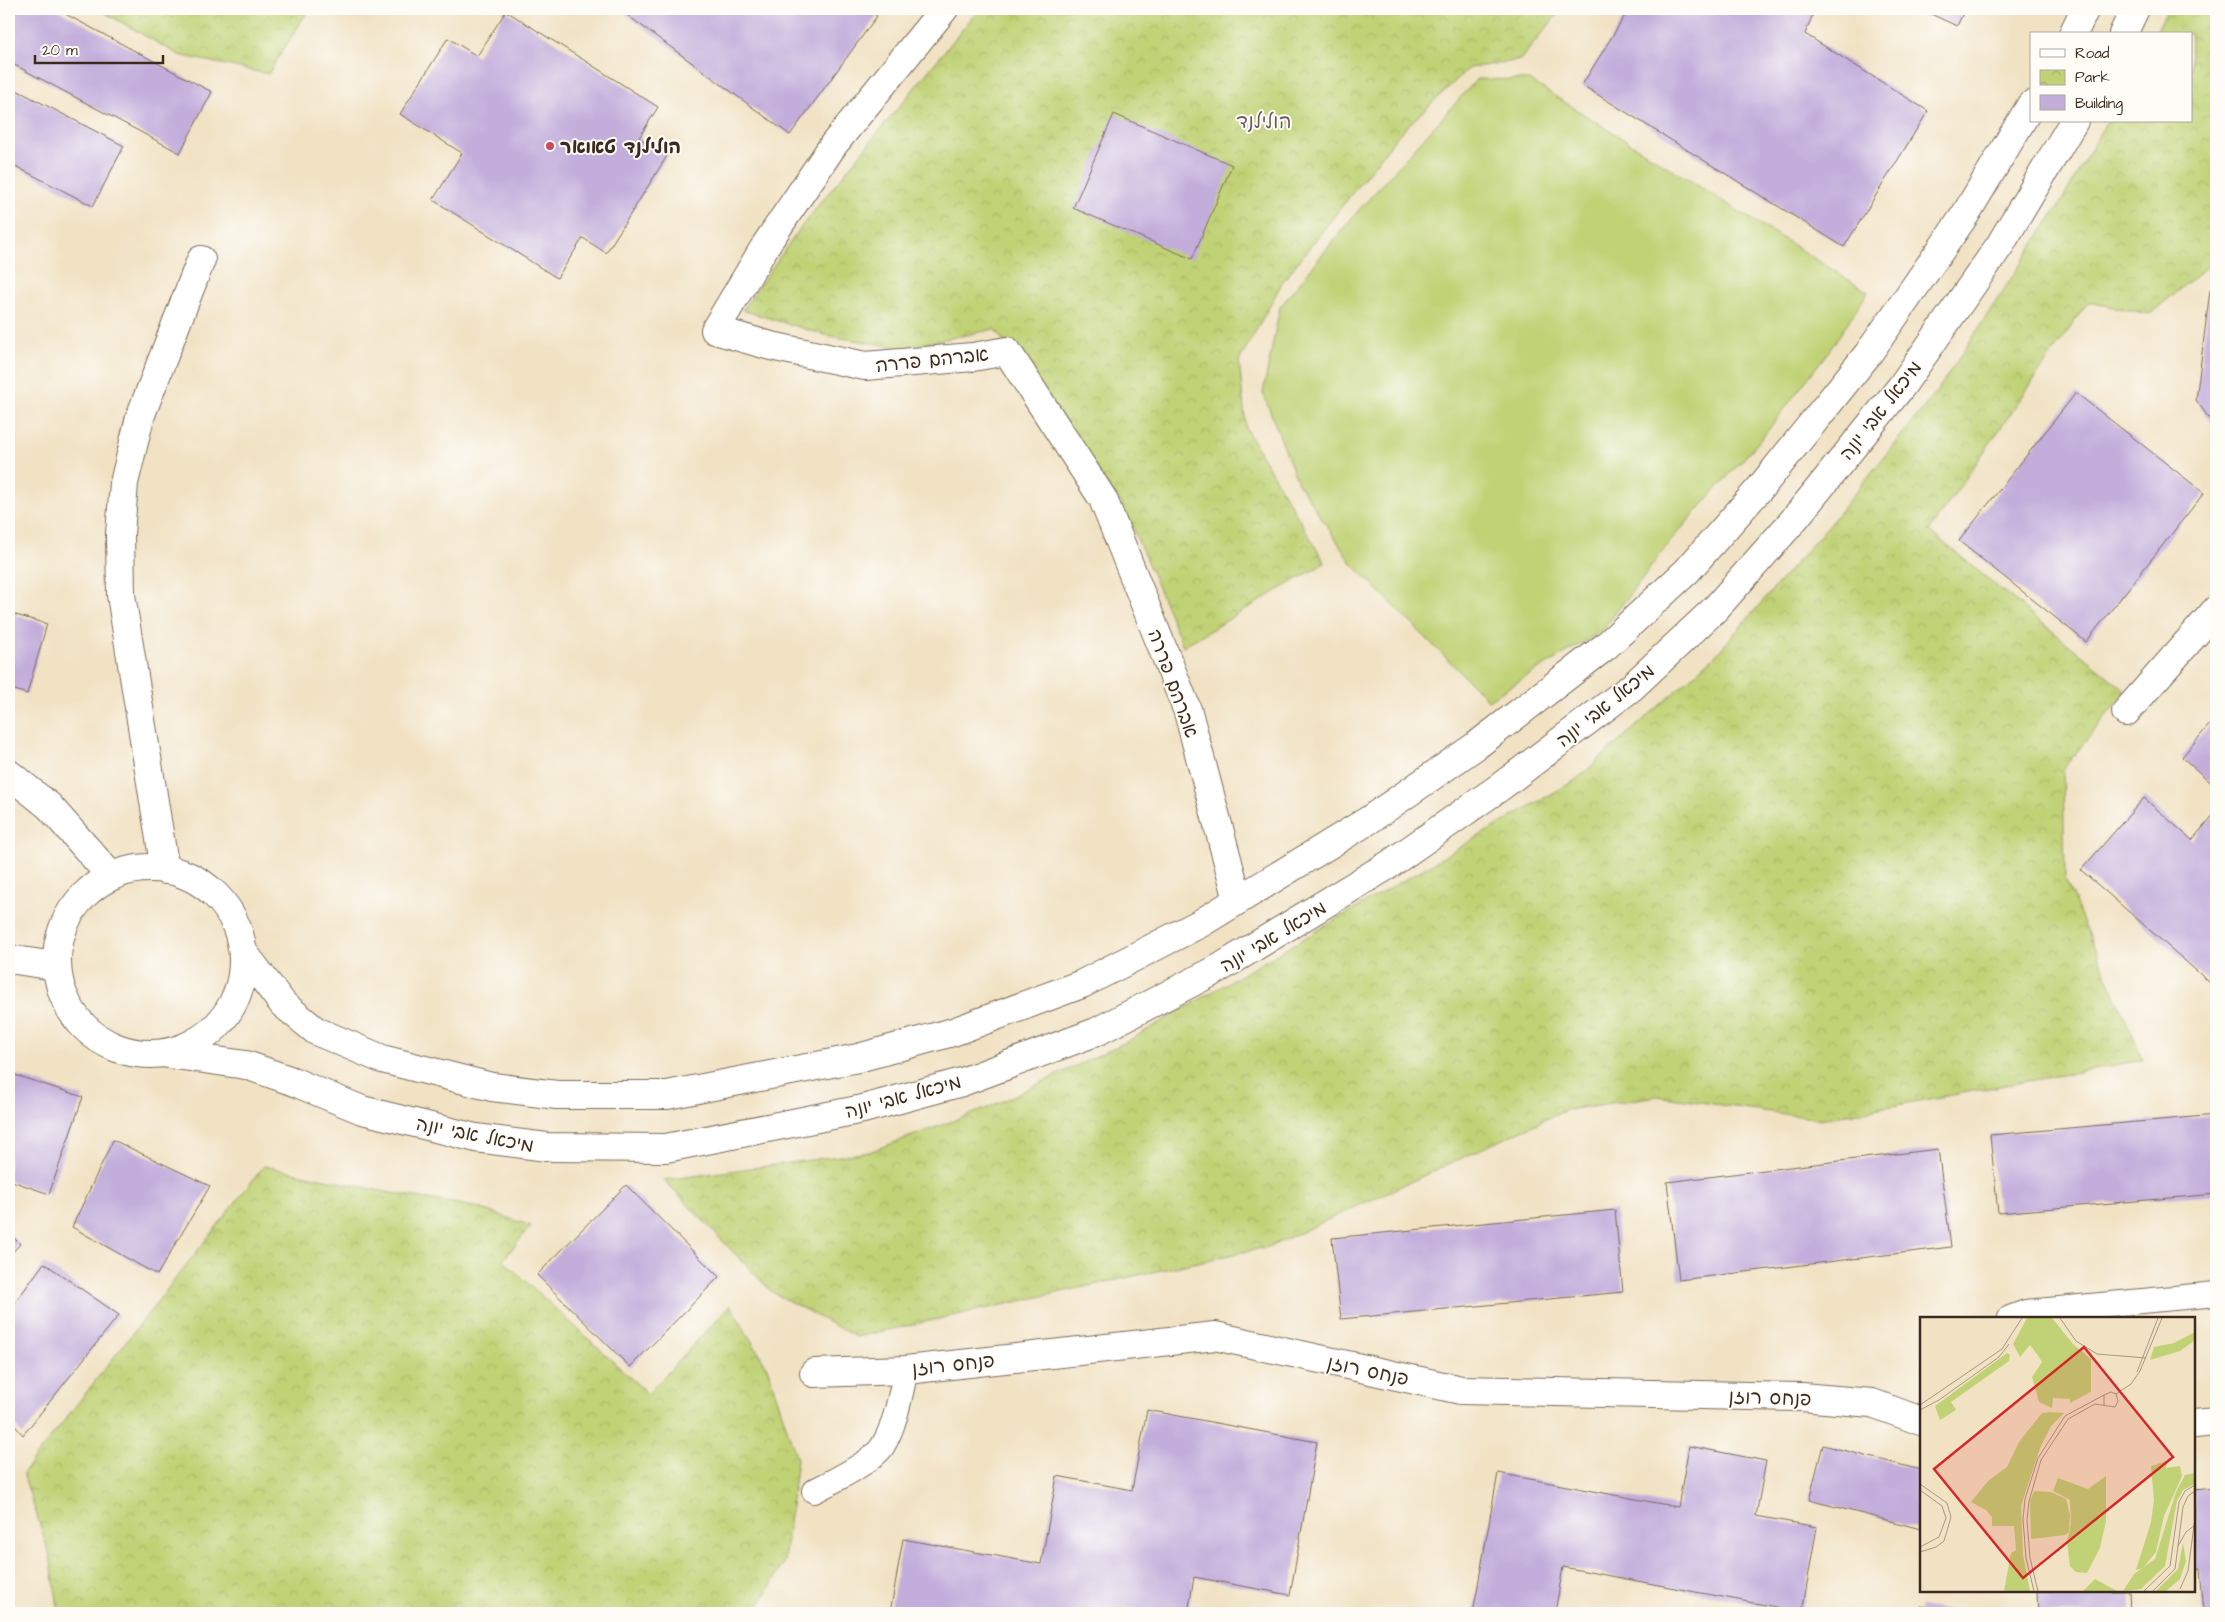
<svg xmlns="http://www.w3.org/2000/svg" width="2225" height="1622" viewBox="0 0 2225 1622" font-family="'Architects Daughter','Playpen Sans Hebrew',sans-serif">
  <defs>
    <pattern id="park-crowns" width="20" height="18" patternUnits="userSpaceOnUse" patternTransform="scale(1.25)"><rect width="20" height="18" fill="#c0d275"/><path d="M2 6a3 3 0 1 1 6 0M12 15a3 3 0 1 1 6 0" fill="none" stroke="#a6b465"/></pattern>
  </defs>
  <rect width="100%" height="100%" fill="#fdfcf7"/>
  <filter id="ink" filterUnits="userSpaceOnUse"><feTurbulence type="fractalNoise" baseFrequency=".02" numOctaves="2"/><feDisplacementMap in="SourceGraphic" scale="10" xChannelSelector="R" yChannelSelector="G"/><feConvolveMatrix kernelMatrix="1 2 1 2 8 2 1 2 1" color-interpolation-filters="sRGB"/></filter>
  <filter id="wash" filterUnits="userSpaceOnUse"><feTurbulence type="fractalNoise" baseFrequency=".0096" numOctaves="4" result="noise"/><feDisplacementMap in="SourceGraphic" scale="20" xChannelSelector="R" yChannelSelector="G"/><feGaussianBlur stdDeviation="1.12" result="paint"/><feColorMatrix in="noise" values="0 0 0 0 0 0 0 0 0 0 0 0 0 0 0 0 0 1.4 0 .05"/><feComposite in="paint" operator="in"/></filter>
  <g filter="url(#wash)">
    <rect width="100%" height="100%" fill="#f1e2c4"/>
    <path fill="#c0d275" stroke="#7e7e4a" d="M 1477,79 L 1529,80 L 1868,292 L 1831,348 L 1762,438 L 1672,539 L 1602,631 L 1488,700 L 1353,565 L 1298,483 L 1263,393 L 1280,307 L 1350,220 Z"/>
    <g fill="url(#park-crowns)" stroke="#7e7e4a">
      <path d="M 98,9 L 309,9 L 268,74 L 179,55 Z"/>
      <path d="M 979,9 L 1562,9 L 1520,60 L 1469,68 L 1398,135 L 1283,281 L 1239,361 L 1246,429 L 1325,563 L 1183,646 L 1124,508 L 995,329 L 902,348 L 825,335 L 742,310 L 804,223 Z"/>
      <path d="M 2167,9 L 2216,9 L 2216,259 L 2150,314 L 2088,302 L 1929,531 L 2126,691 L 2063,769 L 2065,879 L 2143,1060 L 1820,1119 L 1657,1096 L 1566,1110 L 1271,1246 L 856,1337 L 772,1292 L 664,1180 L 869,1152 L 988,1108 L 1128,1041 L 1577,779 L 1715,656 L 1829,525 L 1938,390 L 2060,204 L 2107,121 L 2191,121 L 2191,34 L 2155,34 Z"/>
      <path d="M 264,1166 L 386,1192 L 476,1207 L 531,1226 L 503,1260 L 648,1394 L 730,1305 L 767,1367 L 797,1459 L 784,1562 L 755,1613 L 59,1613 L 50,1556 L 23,1473 Z"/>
    </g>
    <g id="blocks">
      <g fill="#c2addb">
        <path d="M 9,9 L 56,9 L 212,92 L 180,153 L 9,62 Z"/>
        <path d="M 619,9 L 867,9 L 877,16 L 790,135 Z"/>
        <path d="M 1629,9 L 1815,9 L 1805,34 L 1928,111 L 1844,247 L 1582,85 Z"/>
        <path d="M 1920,9 L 1965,9 L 1957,26 Z"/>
        <path d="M 506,11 L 658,107 L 639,138 L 667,156 L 606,253 L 583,238 L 557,278 L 433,200 L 462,153 L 400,114 L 448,38 L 477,56 Z"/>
        <path d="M 9,86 L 124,146 L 93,206 L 9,163 Z"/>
        <path d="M 1114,114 L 1232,165 L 1192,259 L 1073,208 Z"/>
        <path d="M 2210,290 L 2216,290 L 2216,428 L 2196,400 Z"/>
        <path d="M 2076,393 L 2204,493 L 2086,642 L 1959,541 Z"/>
        <path d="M 9,613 L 47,624 L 27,694 L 9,688 Z"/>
        <path d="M 2216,717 L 2216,787 L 2182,757 Z"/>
        <path d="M 2144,798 L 2192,840 L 2216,812 L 2216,988 L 2081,870 Z"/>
        <path d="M 9,1073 L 83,1097 L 49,1194 L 9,1180 Z"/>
        <path d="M 2216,1115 L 2216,1194 L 1998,1213 L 1990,1135 Z"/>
        <path d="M 113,1140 L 210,1186 L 157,1275 L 72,1227 Z"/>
        <path d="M 1938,1149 L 1951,1247 L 1679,1280 L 1667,1182 Z"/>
        <path d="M 626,1185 L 719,1277 L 630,1367 L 537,1275 Z"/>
        <path d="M 1615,1210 L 1623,1292 L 1341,1319 L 1332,1238 Z"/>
        <path d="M 9,1233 L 20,1244 L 9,1256 Z"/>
        <path d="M 44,1263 L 119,1315 L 23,1435 L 9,1419 L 9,1311 Z"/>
        <path d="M 1147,1410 L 1317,1442 L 1290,1595 L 1194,1577 L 1188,1613 L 890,1613 L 903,1539 L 1041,1564 L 1057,1476 L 1132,1490 Z"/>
        <path d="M 1823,1445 L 1921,1470 L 1921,1529 L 1809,1500 Z"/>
        <path d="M 1689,1446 L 1766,1461 L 1756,1516 L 1817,1527 L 1802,1612 L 1563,1567 L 1555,1613 L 1473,1613 L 1498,1473 L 1678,1507 Z"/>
        <path d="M 2216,1488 L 2216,1613 L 2204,1613 L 2200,1569 L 2194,1570 L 2194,1490 Z"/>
        <path d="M 2038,1591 L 2129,1591 L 2130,1613 L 2039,1613 Z"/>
        <path d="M 1921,1606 L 1956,1612 L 1956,1613 L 1920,1613 Z"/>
      </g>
    </g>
  </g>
  <g filter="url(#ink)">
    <use href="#blocks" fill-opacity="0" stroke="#7b6a58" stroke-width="1"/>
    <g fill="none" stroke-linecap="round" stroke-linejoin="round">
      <g stroke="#7b6a58" stroke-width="26">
        <g id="service">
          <path d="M 2010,1318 L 2026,1312 L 2216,1294"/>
          <path d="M 814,1491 C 830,1483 873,1461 882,1447 C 896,1424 900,1396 906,1370"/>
        </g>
      </g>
      <g stroke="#7b6a58" stroke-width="30">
        <g id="minor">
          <path d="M 944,9 L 834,144 L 767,243 L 715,330 L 771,346 L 865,366 L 973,357 L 1007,351 L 1103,499 L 1188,712 L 1238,900"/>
          <path d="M 2126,712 L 2216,610"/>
          <path d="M 9,774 L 49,806 L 110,875"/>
          <path d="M 165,870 L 121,595 L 120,534 L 124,483 L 140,417 L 201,260"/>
          <path d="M 814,1373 L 906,1370 L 1215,1336 L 1461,1390 L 1802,1397 L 1872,1403 L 1921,1421"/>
          <path d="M 2194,1424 L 2216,1422"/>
        </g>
      </g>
      <g stroke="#7b6a58" stroke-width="30">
        <g id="tertiary">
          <path d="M 2073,34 L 2085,9"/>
          <path d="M 2123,34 L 2135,9"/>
          <circle cx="150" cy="961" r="93"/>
          <path d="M 244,953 L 283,1004 L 316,1031 L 382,1059 L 492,1087 L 557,1095 L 667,1095 L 858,1058 L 953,1032 L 1082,984 L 1201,923 L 1369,820 L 1477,745 L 1606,646 L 1687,571 L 1761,487 L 1868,354 L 1965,215 L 2031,105"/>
          <path d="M 9,959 L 55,966"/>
          <path d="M 168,1054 L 246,1065 L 292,1081 L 362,1110 L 476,1138 L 547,1147 L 666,1148 L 863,1109 L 962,1082 L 1096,1032 L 1218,969 L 1390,864 L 1500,787 L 1632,687 L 1716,608 L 1792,522 L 1901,387 L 2000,245 L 2074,121"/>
        </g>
      </g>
      <use href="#service" stroke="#fff" stroke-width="24"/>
      <use href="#minor" stroke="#fff" stroke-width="28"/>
      <use href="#tertiary" stroke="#fff" stroke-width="28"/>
    </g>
  </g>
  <circle fill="#d1495b" stroke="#fdfcf7" stroke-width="2" cx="550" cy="146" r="5"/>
  <g text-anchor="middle" stroke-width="4" stroke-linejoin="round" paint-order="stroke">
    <g font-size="19" font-weight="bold" fill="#3b2a1e" stroke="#fdfcf7" text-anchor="start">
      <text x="560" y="153">הולילנד טאואר</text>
    </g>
    <g font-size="19" fill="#3b2a1e" stroke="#fdfcf7">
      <text transform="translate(932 359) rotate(-6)" y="7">אברהם פררה</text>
      <text transform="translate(1880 410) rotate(-52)" y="7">מיכאל אבי יונה</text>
      <text transform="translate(1174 683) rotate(70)" y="7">אברהם פררה</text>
      <text transform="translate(1605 705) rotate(-39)" y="7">מיכאל אבי יונה</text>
      <text transform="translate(1273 936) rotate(-31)" y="7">מיכאל אבי יונה</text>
      <text transform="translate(903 1096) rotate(-15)" y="7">מיכאל אבי יונה</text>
      <text transform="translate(475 1134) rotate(11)" y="7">מיכאל אבי יונה</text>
      <text transform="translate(953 1364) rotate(-6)" y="7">פנחס רוזן</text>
      <text transform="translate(1368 1370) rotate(12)" y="7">פנחס רוזן</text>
      <text transform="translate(1770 1397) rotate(2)" y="7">פנחס רוזן</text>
    </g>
    <g font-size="20" fill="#6a5860" stroke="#fdfcf7">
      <text x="1264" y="128">הולילנד</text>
    </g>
  </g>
  <g transform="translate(1920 1317)">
    <rect width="275" height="275" fill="#f1e2c4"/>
    <path d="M 275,156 L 275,167 L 263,173 L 257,184 L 245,249 L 221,272 L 203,274 L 214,257 L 235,242 L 256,175 L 265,158 ZM 114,174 L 131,175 L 146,182 L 150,198 L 149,215 L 145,218 L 111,222 L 110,184 ZM 263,226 L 266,244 L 260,262 L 246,274 L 236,274 L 258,252 ZM 175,262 L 197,274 L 163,274 Z" fill="#c0d275"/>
    <path d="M 107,1 L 132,1 L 153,27 L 171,42 L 171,75 L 150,86 L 150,82 L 133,81 L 132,91 L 119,85 L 112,60 L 122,45 L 119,40 L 110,28 L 100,40 L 93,27 ZM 275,15 L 275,23 L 260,34 L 230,43 L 234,30 L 254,26 ZM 87,36 L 90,38 L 89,44 L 31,85 L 36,93 L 20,103 L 15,89 ZM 130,95 L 144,96 L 131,109 L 120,131 L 101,189 L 103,238 L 110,274 L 84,274 L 91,236 L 96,233 L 94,209 L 72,209 L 72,200 L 66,193 L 51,185 L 69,163 L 87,150 L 99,125 L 122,96 ZM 247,144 L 246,151 L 260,149 L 262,159 L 244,199 L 236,235 L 223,251 L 216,253 L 231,205 L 234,183 L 231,149 ZM 186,159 L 186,204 L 180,231 L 167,256 L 156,255 L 150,249 L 147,225 L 151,207 L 150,183 L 133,174 L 138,161 L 168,172 Z" fill="#c0d275"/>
    <path fill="none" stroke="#a89882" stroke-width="1" d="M 140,1 L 156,24 L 177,37 L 226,41M 217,55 L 238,1M 196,77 L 211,67 L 220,54 L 242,1M 0,88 L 82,32 L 102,1M 184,89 L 184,78 L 191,75 L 196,77M 0,93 L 19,83 L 79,40 L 89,27M 0,167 L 27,186 L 31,200 L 24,224 L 16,230 L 0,235M 0,173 L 22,189 L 26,201 L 19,220 L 0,230M 258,229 L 266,215 L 275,208M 260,272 L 268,254 L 275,201M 114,274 L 106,241 L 103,202 L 105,182 L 118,141 L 145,99 L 184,78M 118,274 L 110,241 L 107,203 L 109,184 L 121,143 L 148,102 L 175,87 L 195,90 L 198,84 L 196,77M 224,274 L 250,249 L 259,185 L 265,174 L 275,168M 233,274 L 255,252 L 263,190 L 268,179 L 275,174"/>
    <path fill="#d62828" fill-opacity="0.15" stroke="#d62828" stroke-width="2.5" d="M 164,30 L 253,140 L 103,261 L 14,152 Z"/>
    <rect width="275" height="275" fill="none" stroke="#3b2a1e" stroke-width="2.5"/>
  </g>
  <rect width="2225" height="1622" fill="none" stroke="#fdfcf7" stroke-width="30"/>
  <rect x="2030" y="32" width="162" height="90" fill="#fdfcf7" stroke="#afa8a0"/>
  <rect x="2040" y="49" width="25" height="8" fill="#ffffff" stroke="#afa8a0"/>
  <text x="2075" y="58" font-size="15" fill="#3b2a1e">Road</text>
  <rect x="2040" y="70" width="25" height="15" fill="url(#park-crowns)" stroke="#afa8a0"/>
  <text x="2075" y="82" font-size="15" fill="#3b2a1e">Park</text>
  <rect x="2040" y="95" width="25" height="15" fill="#c2addb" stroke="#afa8a0"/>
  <text x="2075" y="108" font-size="15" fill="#3b2a1e">Building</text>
  <path d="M35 55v8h128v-8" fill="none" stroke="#3b2a1e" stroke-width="2.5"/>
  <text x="42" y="55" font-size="15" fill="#3b2a1e" stroke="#fdfcf7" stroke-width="4" paint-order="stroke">20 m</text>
</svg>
